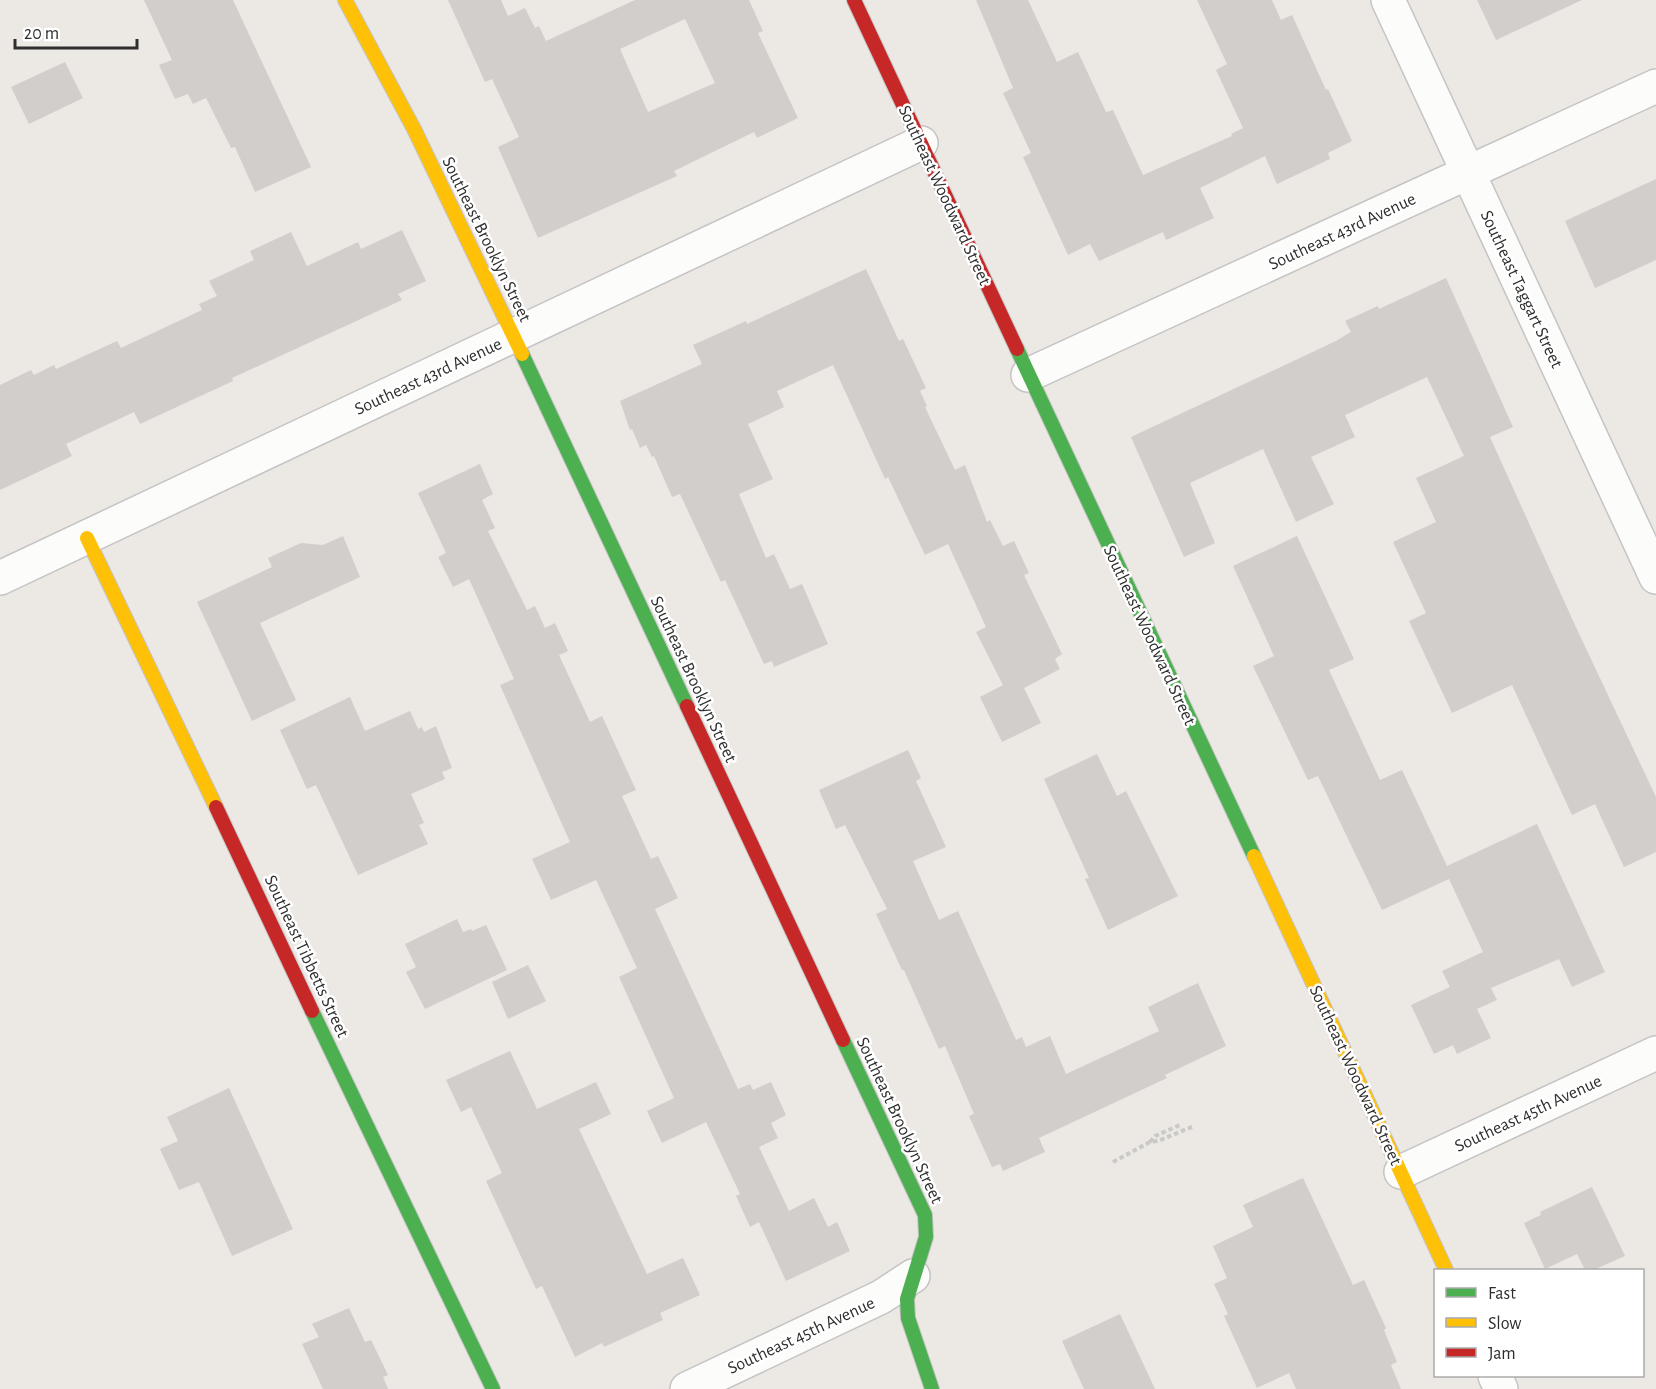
<svg xmlns="http://www.w3.org/2000/svg" width="1656" height="1389" viewBox="0 0 1656 1389" font-family="'Alegreya Sans',sans-serif">
  <rect width="100%" height="100%" fill="#ece8e4"/>
  <g fill="#d1cecb" fill-rule="evenodd">
    <path d="M 144,0 L 233,0 L 311,167 L 255,192 L 235,147 L 231,148 L 206,98 L 193,104 L 188,94 L 175,99 L 159,65 L 172,60 Z"/>
    <path d="M 448,0 L 501,0 L 508,16 L 525,8 L 535,28 L 539,26 L 546,41 L 635,0 L 749,0 L 763,31 L 758,33 L 798,118 L 757,138 L 754,132 L 674,171 L 677,176 L 538,238 L 498,147 L 519,137 L 492,79 L 485,82 ZM 685,19 L 715,83 L 648,112 L 620,49 Z"/>
    <path d="M 976,0 L 1028,0 L 1057,62 L 1078,52 L 1106,112 L 1113,110 L 1143,175 L 1232,136 L 1231,134 L 1243,128 L 1216,70 L 1227,64 L 1197,0 L 1272,0 L 1281,20 L 1292,15 L 1326,90 L 1328,89 L 1352,141 L 1328,153 L 1330,159 L 1277,184 L 1265,156 L 1200,188 L 1214,218 L 1166,240 L 1163,232 L 1099,261 L 1090,244 L 1068,255 L 1023,157 L 1031,153 L 1003,93 L 1013,88 Z"/>
    <path d="M 1477,0 L 1582,0 L 1496,40 Z"/>
    <path d="M 65,62 L 83,98 L 29,124 L 11,87 Z"/>
    <path d="M 1656,179 L 1656,260 L 1595,288 L 1565,221 Z"/>
    <path d="M 402,230 L 426,281 L 398,294 L 402,300 L 232,378 L 233,381 L 140,424 L 134,412 L 66,444 L 72,456 L 0,490 L 0,385 L 31,370 L 34,375 L 54,365 L 56,369 L 117,341 L 121,348 L 202,310 L 199,304 L 217,296 L 209,281 L 254,260 L 250,251 L 291,232 L 307,266 L 358,242 L 361,249 Z"/>
    <path d="M 866,269 L 899,341 L 903,339 L 926,388 L 920,391 L 927,406 L 925,407 L 955,470 L 965,465 L 987,522 L 990,520 L 1003,546 L 1014,541 L 1029,573 L 1024,575 L 1062,654 L 1055,659 L 1060,669 L 1024,688 L 1041,723 L 1002,742 L 980,697 L 1003,685 L 976,632 L 986,627 L 948,544 L 925,555 L 888,477 L 885,479 L 833,365 L 777,391 L 784,407 L 748,424 L 773,479 L 739,494 L 766,558 L 774,554 L 790,589 L 802,584 L 828,644 L 774,667 L 772,661 L 764,664 L 725,580 L 721,582 L 680,494 L 672,497 L 654,456 L 652,457 L 646,445 L 640,448 L 632,429 L 630,430 L 620,401 L 702,364 L 693,345 L 746,321 L 747,324 Z"/>
    <path d="M 1446,278 L 1513,427 L 1490,437 L 1574,623 L 1656,797 L 1656,852 L 1624,867 L 1595,804 L 1572,815 L 1512,685 L 1452,713 L 1409,621 L 1426,613 L 1393,542 L 1436,522 L 1416,478 L 1464,456 L 1427,377 L 1345,415 L 1355,437 L 1311,457 L 1334,504 L 1296,522 L 1263,449 L 1190,483 L 1215,543 L 1184,557 L 1131,437 L 1336,341 L 1351,332 L 1345,321 L 1378,306 L 1379,309 Z"/>
    <path d="M 480,464 L 493,494 L 482,500 L 495,528 L 488,531 L 527,610 L 535,606 L 545,628 L 555,623 L 568,651 L 559,655 L 590,722 L 602,716 L 636,790 L 622,796 L 651,859 L 658,856 L 678,898 L 655,909 L 738,1089 L 750,1084 L 753,1090 L 771,1082 L 786,1115 L 771,1123 L 778,1138 L 759,1147 L 789,1211 L 814,1198 L 828,1227 L 837,1222 L 850,1251 L 786,1281 L 759,1222 L 750,1227 L 736,1196 L 740,1194 L 706,1122 L 662,1143 L 647,1111 L 674,1098 L 619,977 L 637,968 L 596,880 L 551,900 L 532,859 L 570,842 L 500,685 L 514,679 L 469,579 L 453,587 L 438,557 L 446,553 L 418,493 Z"/>
    <path d="M 343,536 L 360,577 L 260,623 L 296,700 L 252,721 L 197,602 L 272,567 L 268,558 L 301,543 L 323,545 Z"/>
    <path d="M 1297,536 L 1354,659 L 1329,670 L 1380,780 L 1402,770 L 1447,866 L 1537,824 L 1605,972 L 1572,987 L 1559,959 L 1491,988 L 1497,1000 L 1477,1009 L 1491,1038 L 1457,1054 L 1453,1045 L 1434,1054 L 1411,1005 L 1450,987 L 1442,971 L 1483,952 L 1449,879 L 1382,910 L 1318,776 L 1308,780 L 1253,666 L 1274,656 L 1233,566 Z"/>
    <path d="M 350,697 L 365,731 L 410,711 L 418,729 L 422,727 L 424,732 L 436,726 L 452,768 L 442,772 L 445,779 L 411,794 L 424,823 L 419,825 L 428,844 L 358,875 L 316,785 L 307,789 L 280,730 Z"/>
    <path d="M 908,750 L 921,778 L 916,781 L 946,847 L 913,861 L 939,920 L 958,911 L 1016,1040 L 1022,1037 L 1026,1047 L 1050,1036 L 1066,1074 L 1159,1031 L 1148,1007 L 1198,983 L 1226,1046 L 1165,1075 L 1167,1078 L 1039,1138 L 1045,1152 L 1003,1171 L 1000,1164 L 992,1167 L 969,1116 L 974,1114 L 945,1046 L 939,1049 L 904,970 L 902,970 L 876,914 L 887,909 L 845,825 L 836,829 L 819,790 Z"/>
    <path d="M 1097,754 L 1117,796 L 1126,791 L 1178,896 L 1108,930 L 1085,879 L 1089,878 L 1044,779 Z"/>
    <path d="M 457,919 L 463,932 L 471,929 L 472,931 L 486,925 L 507,970 L 425,1009 L 406,972 L 416,967 L 405,944 Z"/>
    <path d="M 528,965 L 546,1001 L 508,1019 L 492,982 Z"/>
    <path d="M 510,1051 L 537,1109 L 596,1082 L 611,1114 L 579,1129 L 647,1274 L 683,1258 L 700,1295 L 660,1313 L 663,1320 L 604,1347 L 602,1343 L 575,1357 L 542,1286 L 536,1289 L 486,1181 L 502,1173 L 471,1107 L 461,1112 L 446,1080 Z"/>
    <path d="M 229,1088 L 293,1229 L 232,1256 L 199,1182 L 179,1190 L 160,1149 L 178,1141 L 167,1117 Z"/>
    <path d="M 1303,1178 L 1353,1285 L 1364,1280 L 1386,1328 L 1384,1330 L 1397,1362 L 1391,1365 L 1401,1389 L 1296,1389 L 1289,1373 L 1257,1388 L 1224,1316 L 1228,1314 L 1214,1284 L 1227,1278 L 1213,1246 L 1253,1227 L 1243,1205 Z"/>
    <path d="M 1592,1187 L 1625,1256 L 1593,1270 L 1585,1270 L 1577,1254 L 1545,1269 L 1524,1223 L 1541,1215 L 1540,1212 Z"/>
    <path d="M 349,1308 L 365,1342 L 371,1340 L 388,1375 L 383,1377 L 388,1389 L 323,1389 L 302,1344 L 319,1337 L 312,1324 Z"/>
    <path d="M 1120,1314 L 1155,1389 L 1084,1389 L 1062,1341 Z"/>
  </g>
  <g fill="none" stroke-linecap="round" stroke-linejoin="round">
    <g stroke="#c5c4c5" stroke-width="36">
      <g id="street">
        <path d="M 1388,0 L 1656,577"/>
        <path d="M 1028,375 L 1656,86"/>
        <path d="M 0,578 L 921,143"/>
        <path d="M 1401,1172 L 1656,1053"/>
        <path d="M 1495,1376 L 1501,1389"/>
        <path d="M 687,1389 L 881,1297 L 913,1276"/>
      </g>
    </g>
    <g stroke="#c5c4c5" stroke-width="16">
      <g id="fast">
        <path d="M 1017,349 L 1254,856"/>
        <path d="M 522,354 L 687,706"/>
        <path d="M 312,1011 L 493,1389"/>
        <path d="M 843,1040 L 925,1215 L 926,1237 L 907,1299 L 908,1318 L 932,1389"/>
      </g>
    </g>
    <g stroke="#c5c4c5" stroke-width="16">
      <g id="slow">
        <path d="M 345,0 L 414,129 L 522,354"/>
        <path d="M 87,538 L 216,807"/>
        <path d="M 1254,856 L 1446,1270"/>
      </g>
    </g>
    <g stroke="#c5c4c5" stroke-width="16">
      <g id="jam">
        <path d="M 854,0 L 1017,349"/>
        <path d="M 687,706 L 843,1040"/>
        <path d="M 216,807 L 312,1011"/>
      </g>
    </g>
    <g stroke="#c9c9c8" stroke-width="4" stroke-dasharray="4.5 3" stroke-linecap="butt">
      <path d="M 1150,1142 L 1155,1136 L 1182,1124"/>
      <path d="M 1113,1162 L 1150,1142 L 1158,1141 L 1194,1126"/>
    </g>
    <use href="#street" stroke="#fcfcfb" stroke-width="33"/>
    <use href="#fast" stroke="#4caf50" stroke-width="14"/>
    <use href="#slow" stroke="#ffc107" stroke-width="14"/>
    <use href="#jam" stroke="#c62828" stroke-width="14"/>
  </g>
  <g text-anchor="middle" stroke-width="5" stroke-linejoin="round" paint-order="stroke">
    <g font-size="18" fill="#2e2e2e" stroke="#fff">
      <text transform="translate(945 195) rotate(65)" y="6">Southeast Woodward Street</text>
      <text transform="translate(1342 231) rotate(-25)" y="6">Southeast 43rd Avenue</text>
      <text transform="translate(487 239) rotate(64)" y="6">Southeast Brooklyn Street</text>
      <text transform="translate(1522 289) rotate(65)" y="6">Southeast Taggart Street</text>
      <text transform="translate(428 376) rotate(-25)" y="6">Southeast 43rd Avenue</text>
      <text transform="translate(1150 635) rotate(65)" y="6">Southeast Woodward Street</text>
      <text transform="translate(694 679) rotate(65)" y="6">Southeast Brooklyn Street</text>
      <text transform="translate(307 956) rotate(65)" y="6">Southeast Tibbetts Street</text>
      <text transform="translate(1356 1075) rotate(65)" y="6">Southeast Woodward Street</text>
      <text transform="translate(1528 1113) rotate(-25)" y="6">Southeast 45th Avenue</text>
      <text transform="translate(900 1120) rotate(65)" y="6">Southeast Brooklyn Street</text>
      <text transform="translate(801 1335) rotate(-25)" y="6">Southeast 45th Avenue</text>
    </g>
  </g>
  <rect x="1434" y="1269" width="210" height="108" fill="#ffffff" stroke="#ababab" stroke-width="1.5"/>
  <rect x="1446" y="1288" width="30" height="9" fill="#4caf50" stroke="#ababab" stroke-width="1.5"/>
  <text x="1488" y="1299" font-size="18" fill="#2e2e2e">Fast</text>
  <rect x="1446" y="1318" width="30" height="9" fill="#ffc107" stroke="#ababab" stroke-width="1.5"/>
  <text x="1488" y="1329" font-size="18" fill="#2e2e2e">Slow</text>
  <rect x="1446" y="1348" width="30" height="9" fill="#c62828" stroke="#ababab" stroke-width="1.5"/>
  <text x="1488" y="1359" font-size="18" fill="#2e2e2e">Jam</text>
  <path d="M15 39v9h122v-9" fill="none" stroke="#2e2e2e" stroke-width="3"/>
  <text x="24" y="39" font-size="18" fill="#2e2e2e" stroke="#ffffff" stroke-width="4.5" paint-order="stroke">20 m</text>
</svg>
